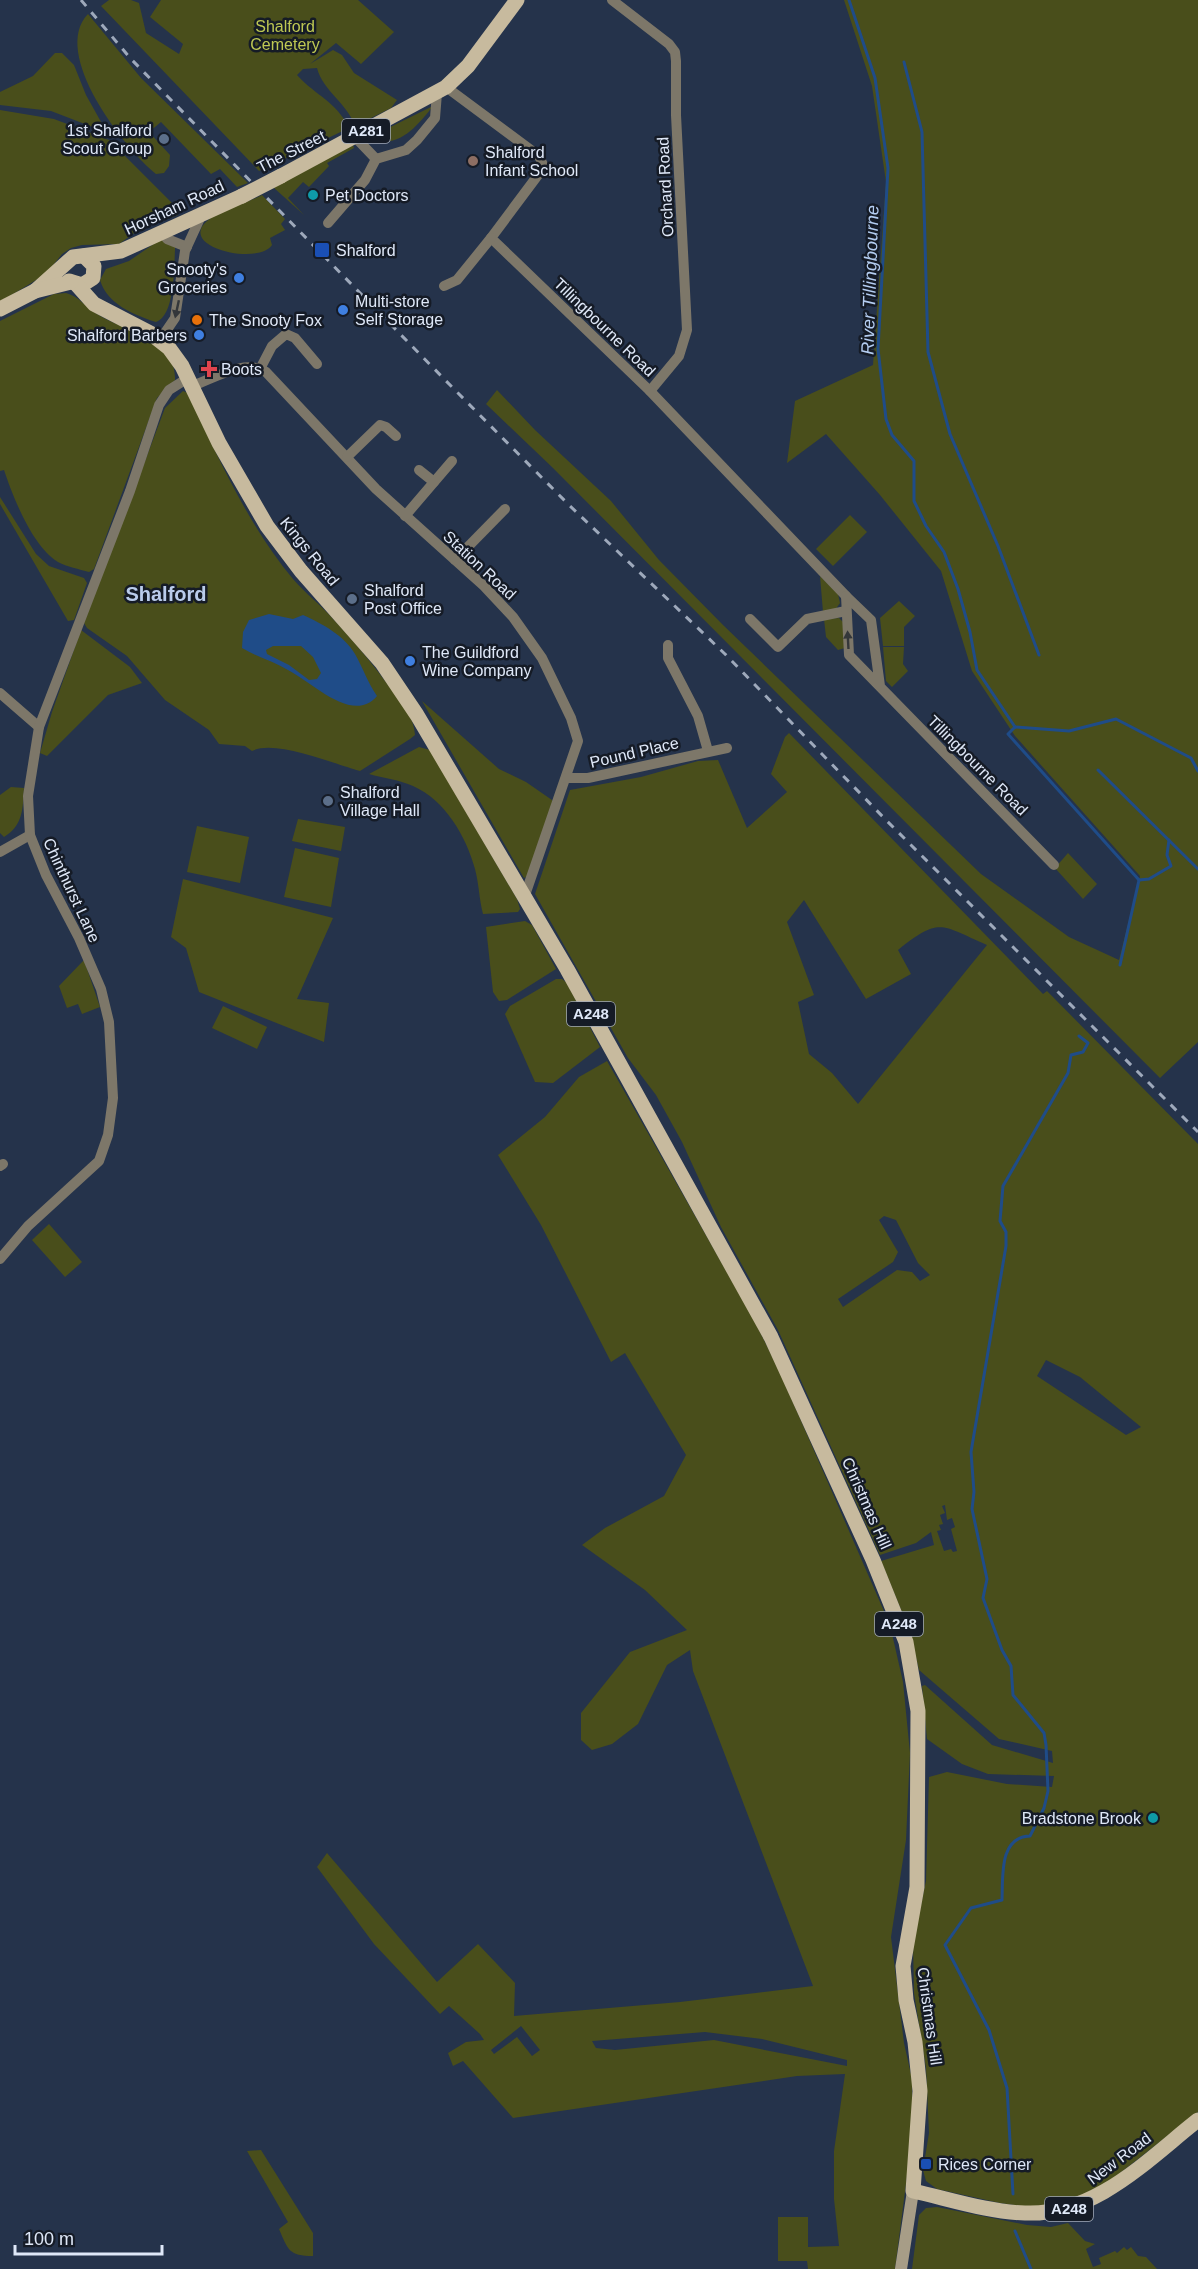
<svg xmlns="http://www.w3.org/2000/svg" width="1198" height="2269" viewBox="0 0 1198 2269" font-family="Helvetica,sans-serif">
  <rect width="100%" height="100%" fill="#25334b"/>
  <g fill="#494e1b" fill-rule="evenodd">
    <path d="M 109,0 L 131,0 L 139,3 L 146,33 L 179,54 L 183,44 L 150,17 L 161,0 L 358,0 L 394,32 L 361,64 L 336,43 L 310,64 L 333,50 L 342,55 L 354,73 L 397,100 L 391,108 L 355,126 C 347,103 323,91 317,68 L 303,69 L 297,75 C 316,96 336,101 349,128 L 259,171 L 101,6 Z"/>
    <path d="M 844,0 L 1198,0 L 1198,1042 L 1160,1078 L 553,468 L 486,404 L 497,390 L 535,430 L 611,501 L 659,560 L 723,625 L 981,874 L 1069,937 L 1119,960 L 1140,876 L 1015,736 L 972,671 L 941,571 L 880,495 L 826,434 L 787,463 L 795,401 L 873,365 L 886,182 L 872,86 Z"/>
    <path d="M 88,14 L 141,78 L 248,183 L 237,187 L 220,169 L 211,174 L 161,122 L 149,132 L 170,155 L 169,166 L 164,173 L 156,174 C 124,148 50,53 88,14 Z"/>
    <path d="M 55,53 L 62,53 L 74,65 L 86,95 L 105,129 L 103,131 L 51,111 L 0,105 L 0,92 L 33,76 Z"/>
    <path d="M 433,106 C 415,129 397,150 366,139 Z"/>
    <path d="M 0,110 L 54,119 L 109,140 L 177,208 L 178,215 L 161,221 L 151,221 L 119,244 L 82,245 L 71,248 L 62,254 L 46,274 L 0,302 Z"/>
    <path d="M 353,145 L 354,148 L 327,163 L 329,166 L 309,187 L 303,182 L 288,198 L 304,215 L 273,187 Z"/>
    <path d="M 262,195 L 285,219 L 281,224 L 285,230 L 270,238 L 272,245 C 258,266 177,247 207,221 C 222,208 245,204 262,195 Z"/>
    <path d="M 161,239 L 175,246 L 175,250 C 174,267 175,316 156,322 C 134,315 107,304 100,280 L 106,269 L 129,261 Z"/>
    <path d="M 66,293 C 78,296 86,307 97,314 C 123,331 177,339 175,380 L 157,398 L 94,569 L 89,572 C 79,569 67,567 58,562 C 32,546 13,497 4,470 L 0,471 L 0,321 L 54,294 Z"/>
    <path d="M 183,391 L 188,393 C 217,456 248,525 293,579 C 306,594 322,606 335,621 C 350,637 365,655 379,673 C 392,691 414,712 415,735 L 410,739 L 360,771 C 334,764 275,739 252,751 L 245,746 L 219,744 L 209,730 L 165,700 L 127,656 L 87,628 L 84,623 L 165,408 Z"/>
    <path d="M 0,497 L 36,554 L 49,566 L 84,578 L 87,583 L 74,620 L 68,621 L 0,504 Z"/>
    <path d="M 850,515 L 867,532 L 833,566 L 816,549 Z"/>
    <path d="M 820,576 L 838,594 L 840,603 L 835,610 L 823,612 Z"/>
    <path d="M 899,601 L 915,616 L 904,627 L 904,646 L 883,646 L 880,618 Z"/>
    <path d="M 839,618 L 843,622 L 845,648 L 838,650 L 826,637 L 824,619 Z"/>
    <path d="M 81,630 L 130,667 L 142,683 L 108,695 L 47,756 L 40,753 L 52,712 Z"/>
    <path d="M 883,647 L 904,647 L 903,664 L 908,671 L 892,687 L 886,681 Z"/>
    <path d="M 422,701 L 499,769 L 526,782 L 552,800 L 553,810 L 530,875 L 524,878 Z"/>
    <path d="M 789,733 L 1043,994 L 1047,991 L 1198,1144 L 1198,2112 L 1097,2191 L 1060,2204 L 1029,2207 L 1000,2203 L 937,2189 L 926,2181 L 923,2170 L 929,2133 L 926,2068 L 914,1993 L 913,1943 L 926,1881 L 929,1777 L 947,1772 L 1007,1784 L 1052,1787 L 1054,1776 L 988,1774 L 962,1764 L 927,1739 L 922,1686 L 925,1685 L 992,1745 L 1053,1763 L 1052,1751 L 999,1739 L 919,1670 L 909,1629 L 881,1561 L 934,1545 L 931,1532 L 916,1543 L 880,1555 L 778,1330 L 721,1227 L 682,1142 L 656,1095 L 628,1058 L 535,894 L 570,790 L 641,777 L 698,761 L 718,760 L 747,828 L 787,792 L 771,774 L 785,737 ZM 804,900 L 866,999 L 911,974 L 898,950 C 940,916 941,925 987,945 L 858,1104 L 832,1073 L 809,1054 L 798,1002 L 814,995 L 787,922 ZM 884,1216 L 896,1220 L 918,1263 L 930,1275 L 920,1281 L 912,1272 L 897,1270 L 843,1307 L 838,1299 L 893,1262 L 898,1252 L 879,1220 ZM 1046,1360 L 1080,1377 L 1141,1427 L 1126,1435 L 1037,1376 ZM 945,1505 L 947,1520 L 952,1518 L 955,1527 L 951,1529 L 957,1551 L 953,1552 L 951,1549 L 944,1551 L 937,1531 L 941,1530 L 939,1525 L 943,1524 L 940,1515 L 945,1513 L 942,1506 Z"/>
    <path d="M 419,747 L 430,750 L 517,899 L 520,909 L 518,912 L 483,914 C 479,899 479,884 475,869 C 466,836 445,800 413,786 C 400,780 383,778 369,774 Z"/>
    <path d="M 11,787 L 24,788 C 23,808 23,826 4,837 L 0,833 L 0,795 Z"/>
    <path d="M 298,819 L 345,827 L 341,851 L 292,841 Z"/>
    <path d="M 197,826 L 249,837 L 240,883 L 187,872 Z"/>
    <path d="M 295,848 L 339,858 L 331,907 L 284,897 Z"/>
    <path d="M 1068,853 L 1097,884 L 1083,899 L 1055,868 Z"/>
    <path d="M 183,879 L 333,918 L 297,999 L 329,1003 L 324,1042 L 199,992 L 186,948 L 171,937 Z"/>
    <path d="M 525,921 L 532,925 L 556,969 L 507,1000 L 499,1001 L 493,992 L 486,927 Z"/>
    <path d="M 84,960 L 100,1007 L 82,1014 L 78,1004 L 67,1008 L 59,986 Z"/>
    <path d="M 556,979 L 562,979 L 567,983 L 600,1047 L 553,1083 L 535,1082 L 505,1014 L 510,1006 Z"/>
    <path d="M 223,1006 L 267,1027 L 257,1049 L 212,1028 Z"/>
    <path d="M 607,1061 L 753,1318 L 778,1368 L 890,1625 L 903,1682 L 910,1753 L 906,1840 L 891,1937 L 904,2043 L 912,2079 L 912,2137 L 895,2269 L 808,2269 L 807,2261 L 778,2261 L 778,2217 L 808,2217 L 808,2247 L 839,2246 L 834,2199 L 834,2151 L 845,2074 L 797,2076 L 513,2118 L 463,2061 L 453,2066 L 448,2053 L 466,2042 L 484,2040 L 480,2034 L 449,2006 L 440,2014 L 374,1944 L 317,1867 L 327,1853 L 437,1982 L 478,1944 L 515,1983 L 514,2016 L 680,2002 L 813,1986 L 693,1671 L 690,1650 L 667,1665 L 638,1724 L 612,1744 L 592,1750 L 581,1740 L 581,1713 L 630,1652 L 687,1630 L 645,1590 L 582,1545 L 605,1528 L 664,1496 L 686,1455 L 625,1353 L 611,1362 L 541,1225 L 498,1155 L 545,1117 L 579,1077 ZM 521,2026 L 540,2050 L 532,2056 L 517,2037 L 494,2054 L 491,2050 ZM 705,2032 L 762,2039 L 847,2060 L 847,2066 L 714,2040 L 615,2050 L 596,2048 L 592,2041 Z"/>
    <path d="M 49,1224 L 82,1262 L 65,1277 L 32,1240 Z"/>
    <path d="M 261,2150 L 313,2233 L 313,2256 C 289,2256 288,2250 279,2229 L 288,2222 L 247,2151 Z"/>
    <path d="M 937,2207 L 1027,2225 L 1051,2227 L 1068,2223 L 1085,2241 L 1095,2244 L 1086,2249 L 1093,2267 L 1101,2264 L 1099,2258 L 1115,2251 L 1117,2253 L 1124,2247 L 1127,2250 L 1131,2247 L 1138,2256 L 1146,2257 L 1157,2269 L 912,2269 L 919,2215 L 926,2208 Z"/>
  </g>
  <path fill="#1f4c88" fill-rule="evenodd" d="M 269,614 L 293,619 L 303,615 C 321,623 345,636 355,654 C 363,668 368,683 377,696 C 353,725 312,682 288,670 C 273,661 257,657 242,648 L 243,632 L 249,620 ZM 273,646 L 301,646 L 313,657 L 321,673 L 317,679 L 309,680 L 289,665 L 267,654 L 266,650 Z"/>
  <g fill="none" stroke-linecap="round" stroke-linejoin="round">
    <g stroke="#1f4c88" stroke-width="3">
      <path d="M 849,0 L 875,78 L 888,168 L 878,349 L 886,419 L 892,435 L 914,461 L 914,501 L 926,526 L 944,552 L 958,589 L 970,632 L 977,670 L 1015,727"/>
      <path d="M 904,62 L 922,132 L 928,352 L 950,434 L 998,546 L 1039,655"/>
      <path d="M 1015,727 L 1008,734 L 1139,880 L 1120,965"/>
      <path d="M 1015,727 L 1069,731 L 1116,719 L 1191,758 L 1198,771"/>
      <path d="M 1098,770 L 1198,869"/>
      <path d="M 1139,880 L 1149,879 L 1171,866 L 1167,855 L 1169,840"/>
      <path d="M 1013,2194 L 1007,2088 L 989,2030 L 945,1945 L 971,1908 L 1002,1900 C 1003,1876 999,1837 1030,1836 L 1044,1808 L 1048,1791 L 1046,1745 L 1044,1733 L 1013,1695 L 1011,1666 L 1002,1650 L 983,1598 L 987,1579 L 972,1509 L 974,1492 L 971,1452 L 1006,1246 L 1006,1232 L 1000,1221 L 1003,1186 L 1068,1073 L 1071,1055 L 1083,1052 L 1088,1043 L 1079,1036"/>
      <path d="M 1015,2231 L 1031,2269"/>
    </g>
    <g stroke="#7d7769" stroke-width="10">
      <path d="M 612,0 L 669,44 L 675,52 L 676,61 L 676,115 L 687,330 L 679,356 L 650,391"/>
      <path d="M 446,87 L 539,156 L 544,167 L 491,238 L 650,391 L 846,596"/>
      <path d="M 355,137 L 376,159"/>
      <path d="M 328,223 L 365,180 L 376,159 L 406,150 L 417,140 L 435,118 L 437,93"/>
      <path d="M 163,233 L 167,239 L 187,247"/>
      <path d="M 444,286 L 457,280 L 491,238"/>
      <path d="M 160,340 L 175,318 L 185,251 L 202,214"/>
      <path d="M 260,369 L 272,346 L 286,334 L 295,338 L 317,364"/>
      <path d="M 192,386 C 213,379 245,358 266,372 L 376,489 L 484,586 L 513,617 L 542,658 L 571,718 L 578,741 L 524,898"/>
      <path d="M 347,457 L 380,425 L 386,427 L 396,436"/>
      <path d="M 419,470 L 434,482"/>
      <path d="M 405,516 L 452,461"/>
      <path d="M 455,560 L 505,509"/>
      <path d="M 750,619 L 778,647 L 807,619 L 846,611"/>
      <path d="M 668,645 L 668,658 L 698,716 L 708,751"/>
      <path d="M 880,686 L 871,620 L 846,596 L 849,655 L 1054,865"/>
      <path d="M 0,693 L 39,727"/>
      <path d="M 566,778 L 588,778 L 727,748"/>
      <path d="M 0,852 L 30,835"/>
      <path d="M 0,1166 L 3,1164"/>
      <path d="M 0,1259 L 28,1226 L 99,1161 L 108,1135 L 113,1098 L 109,1022 L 101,989 L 79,938 L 46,875 L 30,835 L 28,796 L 39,727 L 130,491 L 159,405 L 169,390 L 188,378"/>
    </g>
    <path stroke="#a79d87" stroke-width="12" d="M 901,2269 L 913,2191"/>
    <g stroke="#c7ba9e" stroke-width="15">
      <path d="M 281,176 L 446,87 L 468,66 L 517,0"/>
      <path d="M 69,281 L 82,285 L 93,278 L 94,266 L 84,256"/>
      <path d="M 77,285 L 94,304 L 150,333 L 169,348 L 182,366 L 219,443 L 267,526 L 301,571 L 382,663 L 417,715 L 567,969 L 771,1337 L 873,1560 L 906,1642 L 918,1711 L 917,1887 L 903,1966 L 906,2000 L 915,2042 L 920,2091 L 913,2191 C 949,2199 988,2212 1025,2213 C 1095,2216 1147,2160 1198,2120"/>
      <path d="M 35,291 L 73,257 L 121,251 L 242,196"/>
      <path d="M 0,309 L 35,291 L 71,282"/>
    </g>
    <path stroke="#9ea9bb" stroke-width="3" stroke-dasharray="8 8" stroke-linecap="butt" d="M 81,0 L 131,59 L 452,387 L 569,505 L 725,654 L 885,819 L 1198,1132"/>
    <path stroke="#c7ba9e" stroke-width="15" d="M 242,196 L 281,176"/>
  </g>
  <defs><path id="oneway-solid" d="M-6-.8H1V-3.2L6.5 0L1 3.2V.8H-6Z" transform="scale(1.5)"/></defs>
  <g fill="#34373a">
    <use href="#oneway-solid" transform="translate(177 309) rotate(102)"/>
    <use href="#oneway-solid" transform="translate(848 640) rotate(-93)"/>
  </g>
  <g fill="#5c6f8a" stroke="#151b26" stroke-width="2">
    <circle cx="164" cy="139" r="6"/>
    <circle cx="352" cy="599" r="6"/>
    <circle cx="328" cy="801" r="6"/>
  </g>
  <circle fill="#8d6e63" stroke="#151b26" stroke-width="2" cx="473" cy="161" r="6"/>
  <g fill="#0f9aa8" stroke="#151b26" stroke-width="2">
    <circle cx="313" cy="195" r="6"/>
    <circle cx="1153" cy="1818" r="6"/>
  </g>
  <g fill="#1a4fb4" stroke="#151b26" stroke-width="2">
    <rect x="314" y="242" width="16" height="16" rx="3"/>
    <rect x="920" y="2158" width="12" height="12" rx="3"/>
  </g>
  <g fill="#3f7fe0" stroke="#151b26" stroke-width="2">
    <circle cx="239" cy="278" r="6"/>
    <circle cx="343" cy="310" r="6"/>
    <circle cx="199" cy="335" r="6"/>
    <circle cx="410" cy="661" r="6"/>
  </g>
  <circle fill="#e8710a" stroke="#151b26" stroke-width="2" cx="197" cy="320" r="6"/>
  <path fill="#e0444e" stroke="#151b26" stroke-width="2" d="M206 360h6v6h6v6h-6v6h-6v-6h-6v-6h6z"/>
  <g text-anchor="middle" stroke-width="5" stroke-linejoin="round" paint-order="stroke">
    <g fill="#151b26" stroke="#a2aab9" stroke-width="1.5">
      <rect x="342" y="119" width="48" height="24" rx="4.5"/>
      <rect x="567" y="1002" width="48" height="24" rx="4.5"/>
      <rect x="875" y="1612" width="48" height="24" rx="4.5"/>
      <rect x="1045" y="2197" width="48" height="24" rx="4.5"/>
    </g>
    <g font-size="15" font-weight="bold" fill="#dfe8f8">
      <text x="366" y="136">A281</text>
      <text x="591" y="1019">A248</text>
      <text x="899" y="1629">A248</text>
      <text x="1069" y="2214">A248</text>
    </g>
    <g font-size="16" fill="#bfc953" stroke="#151b26">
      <text x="285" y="32">Shalford<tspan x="285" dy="18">Cemetery</tspan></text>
    </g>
    <g font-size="16" fill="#dfe8f8" stroke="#151b26" text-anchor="start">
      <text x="152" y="136" text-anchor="end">1st Shalford<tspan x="152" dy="18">Scout Group</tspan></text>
      <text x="485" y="158">Shalford<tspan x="485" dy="18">Infant School</tspan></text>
      <text x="325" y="201">Pet Doctors</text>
      <text x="336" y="256">Shalford</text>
      <text x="227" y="275" text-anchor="end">Snooty's<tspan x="227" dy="18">Groceries</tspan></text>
      <text x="355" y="307">Multi-store<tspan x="355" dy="18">Self Storage</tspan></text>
      <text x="209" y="326">The Snooty Fox</text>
      <text x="187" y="341" text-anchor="end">Shalford Barbers</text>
      <text x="221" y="375">Boots</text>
      <text x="364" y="596">Shalford<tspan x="364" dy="18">Post Office</tspan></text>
      <text x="422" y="658">The Guildford<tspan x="422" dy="18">Wine Company</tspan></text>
      <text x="340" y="798">Shalford<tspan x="340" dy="18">Village Hall</tspan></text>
      <text x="1141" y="1824" text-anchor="end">Bradstone Brook</text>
      <text x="938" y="2170">Rices Corner</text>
    </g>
    <g font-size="16" fill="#dfe8f8" stroke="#151b26">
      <text transform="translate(291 151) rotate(-27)" y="6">The Street</text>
      <text transform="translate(665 187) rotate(-93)" y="6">Orchard Road</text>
      <text transform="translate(174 207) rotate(-25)" y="6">Horsham Road</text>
      <text transform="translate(605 327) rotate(44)" y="6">Tillingbourne Road</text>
      <text transform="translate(310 551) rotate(51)" y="6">Kings Road</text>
      <text transform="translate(480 565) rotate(43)" y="6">Station Road</text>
      <text transform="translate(634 752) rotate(-13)" y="6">Pound Place</text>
      <text transform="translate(978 765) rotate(45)" y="6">Tillingbourne Road</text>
      <text transform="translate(72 890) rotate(65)" y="6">Chinthurst Lane</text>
      <text transform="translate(867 1503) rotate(66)" y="6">Christmas Hill</text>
      <text transform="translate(930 2016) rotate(82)" y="6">Christmas Hill</text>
      <text transform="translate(1119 2158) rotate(-37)" y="6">New Road</text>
    </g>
    <g font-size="18" font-style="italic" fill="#b4cdf1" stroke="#151b26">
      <text transform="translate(870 280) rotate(-88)" y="6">River Tillingbourne</text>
    </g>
    <g font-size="20" font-weight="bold" fill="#bacceb" stroke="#151b26">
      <text x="166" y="601">Shalford</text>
    </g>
  </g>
  <path d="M15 2245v9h147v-9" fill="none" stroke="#dfe8f8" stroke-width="3"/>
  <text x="24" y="2245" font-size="18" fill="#dfe8f8" stroke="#151b26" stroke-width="4.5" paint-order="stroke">100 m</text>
</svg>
